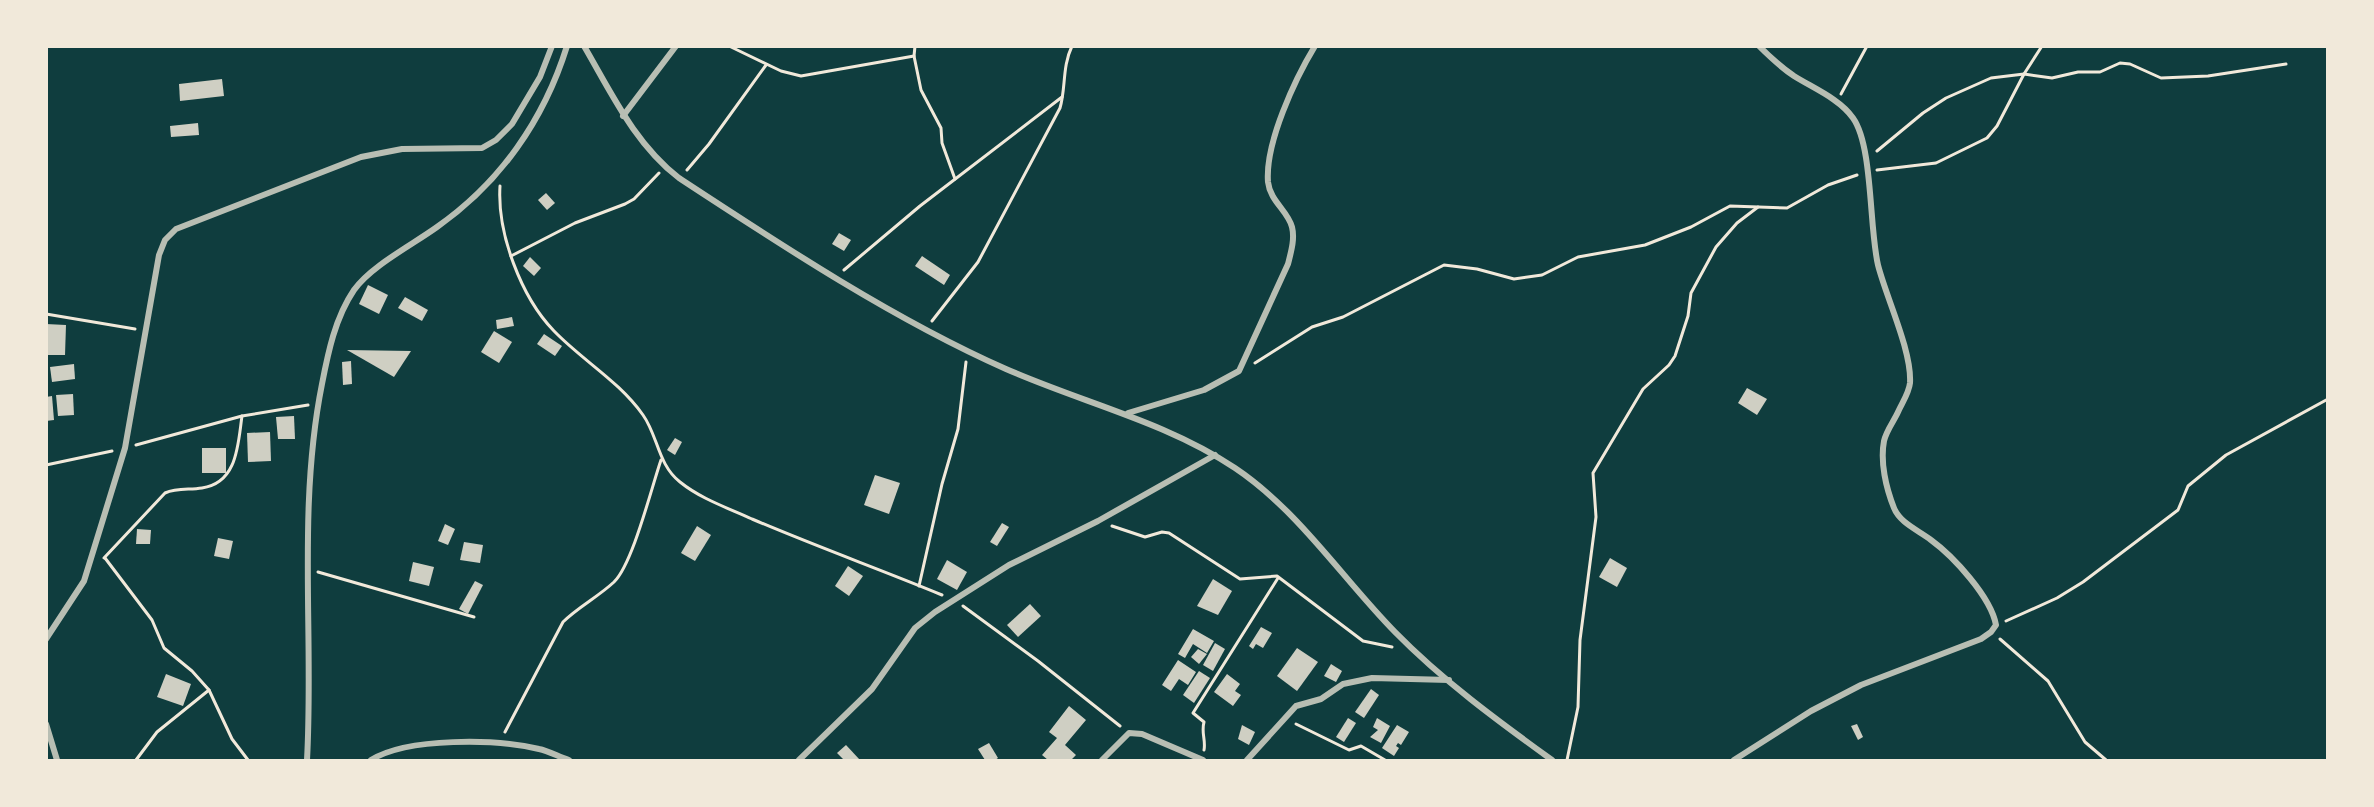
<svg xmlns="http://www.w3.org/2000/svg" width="2374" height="807" viewBox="0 0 2374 807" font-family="Montserrat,sans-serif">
  <rect width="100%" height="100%" fill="#0f3d3e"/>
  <g fill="#cfcfc3">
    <path d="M 222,79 L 224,96 L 180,101 L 179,84 Z"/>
    <path d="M 198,123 L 199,135 L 171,137 L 170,126 Z"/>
    <path d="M 546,193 L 555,203 L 547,210 L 538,200 Z"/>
    <path d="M 839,233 L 851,240 L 844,251 L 832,244 Z"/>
    <path d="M 922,256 L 950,275 L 944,285 L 915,266 Z"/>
    <path d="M 530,257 L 541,268 L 534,276 L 523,266 Z"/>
    <path d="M 368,285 L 388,295 L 379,314 L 359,304 Z"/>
    <path d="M 405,297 L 428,310 L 422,321 L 398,308 Z"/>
    <path d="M 512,317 L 514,326 L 497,329 L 496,320 Z"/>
    <path d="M 46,324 L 66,325 L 65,355 L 46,355 Z"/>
    <path d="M 494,331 L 512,342 L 499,363 L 481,352 Z"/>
    <path d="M 544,334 L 562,346 L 555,356 L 537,344 Z"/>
    <path d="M 347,350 L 411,351 L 394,377 Z"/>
    <path d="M 351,361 L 352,384 L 343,385 L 342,362 Z"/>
    <path d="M 74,364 L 75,379 L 52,382 L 50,367 Z"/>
    <path d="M 1747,388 L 1767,399 L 1757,415 L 1738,403 Z"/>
    <path d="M 73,394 L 74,415 L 58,416 L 56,395 Z"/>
    <path d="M 52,396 L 54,420 L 46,421 L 46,397 Z"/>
    <path d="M 294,416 L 295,439 L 278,439 L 276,417 Z"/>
    <path d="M 270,432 L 271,461 L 248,462 L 247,433 Z"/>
    <path d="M 675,438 L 682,442 L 675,455 L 667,450 Z"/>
    <rect x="202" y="448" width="24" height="25"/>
    <path d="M 875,475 L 900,483 L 889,514 L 864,505 Z"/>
    <path d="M 1002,523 L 1009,527 L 997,546 L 990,542 Z"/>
    <path d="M 445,524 L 455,529 L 448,545 L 438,541 Z"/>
    <path d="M 697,526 L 711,535 L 695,561 L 681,553 Z"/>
    <path d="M 137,529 L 151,530 L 150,544 L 136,544 Z"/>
    <path d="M 218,538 L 233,541 L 229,559 L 214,556 Z"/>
    <path d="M 464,542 L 483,545 L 480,563 L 460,560 Z"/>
    <path d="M 1610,558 L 1627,568 L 1617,587 L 1599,577 Z"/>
    <path d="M 947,560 L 967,572 L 957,590 L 937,579 Z"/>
    <path d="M 413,562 L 434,567 L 429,586 L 409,581 Z"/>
    <path d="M 848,566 L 863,576 L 849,596 L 835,586 Z"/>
    <path d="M 1213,579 L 1232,591 L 1218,615 L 1197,606 Z"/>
    <path d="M 475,581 L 483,585 L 468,614 L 459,609 Z"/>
    <path d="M 1030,604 L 1041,616 L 1018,637 L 1007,625 Z"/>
    <path d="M 1261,627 L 1272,633 L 1263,648 L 1256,644 L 1253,649 L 1249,646 Z"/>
    <path d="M 1193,629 L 1214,641 L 1207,653 L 1193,644 L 1185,658 L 1178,654 Z"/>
    <path d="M 1215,643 L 1225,649 L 1213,671 L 1203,665 Z"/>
    <path d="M 1297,648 L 1318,662 L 1297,691 L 1277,676 Z"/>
    <path d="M 1198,649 L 1207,654 L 1199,664 L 1191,657 Z"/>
    <path d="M 1178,660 L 1196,672 L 1188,685 L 1179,679 L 1171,691 L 1162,685 Z"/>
    <path d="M 1331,664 L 1342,671 L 1336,682 L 1324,676 Z"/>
    <path d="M 1199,671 L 1210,678 L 1194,703 L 1183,695 Z"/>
    <path d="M 166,674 L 191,684 L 183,706 L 157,697 Z"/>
    <path d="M 1227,674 L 1240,684 L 1235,691 L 1241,695 L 1233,706 L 1214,692 Z"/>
    <path d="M 1371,689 L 1379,695 L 1364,718 L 1355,712 Z"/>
    <path d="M 1069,706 L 1086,720 L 1065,745 L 1076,755 L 1071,760 L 1048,760 L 1042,755 L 1057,738 L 1049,732 Z"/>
    <path d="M 1348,718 L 1356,723 L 1344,742 L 1336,737 Z"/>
    <path d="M 1377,718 L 1390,726 L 1381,743 L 1370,737 L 1378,730 L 1373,727 Z"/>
    <path d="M 1857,724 L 1863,737 L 1858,740 L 1851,726 Z"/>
    <path d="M 1242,725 L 1255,732 L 1249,745 L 1238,739 Z"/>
    <path d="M 1397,725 L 1409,732 L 1401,745 L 1398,743 L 1396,746 L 1399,748 L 1394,756 L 1382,748 Z"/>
    <path d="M 989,743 L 998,758 L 995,760 L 985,760 L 978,749 Z"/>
    <path d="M 846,745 L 860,760 L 844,760 L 837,753 Z"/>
  </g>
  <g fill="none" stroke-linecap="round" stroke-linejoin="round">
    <g stroke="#f1e9da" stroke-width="3">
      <path d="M 729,46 L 781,71 L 801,76 L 914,56"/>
      <path d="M 915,46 L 914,56 L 921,90 L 941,128 L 942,143 L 955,179"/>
      <path d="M 1841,94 L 1867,46"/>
      <path d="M 1877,151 L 1923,113 L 1946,98 L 1991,78 L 2024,74 L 2052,78 L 2078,72 L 2100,72 L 2120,63 L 2130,64 L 2161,78 L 2208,76 L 2286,64"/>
      <path d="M 687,170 L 709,144 L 766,65"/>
      <path d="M 1877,170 L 1936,163 L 1987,138 L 1997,126 L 2024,74 L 2042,46"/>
      <path d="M 500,186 C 497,233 521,297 554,331 C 583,361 619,381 643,415 C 658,436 658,465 680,482 C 701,499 728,508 752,519 C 815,546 879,569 942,595"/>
      <path d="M 511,256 L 575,223 L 625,204 L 634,199 L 659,173"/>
      <path d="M 844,270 L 920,206 L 1062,97"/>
      <path d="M 46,314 L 135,329"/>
      <path d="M 932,321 L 978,262 L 1060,108 C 1066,88 1062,67 1072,46"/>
      <path d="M 1255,363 L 1312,327 L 1343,317 L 1444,265 L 1477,269 L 1514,279 L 1542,275 L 1578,257 L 1645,245 L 1691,227 L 1730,206 L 1787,208 L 1828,185 L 1857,175"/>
      <path d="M 136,445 L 242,416 L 308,405"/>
      <path d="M 46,465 L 112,451"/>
      <path d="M 1112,526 L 1145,537 L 1162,532 L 1169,533 L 1240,579 L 1277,576 L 1363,641 L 1392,647"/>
      <path d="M 104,558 L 165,493 C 177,488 189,490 202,488 C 238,483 238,443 242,416"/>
      <path d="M 105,558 L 152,620 L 164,648 L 192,671 L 209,690 L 232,739 L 248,760"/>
      <path d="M 318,572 L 474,617"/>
      <path d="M 919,586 L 942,484 L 958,429 L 966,362"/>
      <path d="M 963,606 L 1038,661 L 1120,726"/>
      <path d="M 2006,621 L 2057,598 L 2083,582 L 2178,510 L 2188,486 L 2226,455 L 2328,399"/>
      <path d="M 2000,639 L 2048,681 L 2085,742 L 2106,760"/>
      <path d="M 1296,724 L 1349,750 L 1361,746 L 1385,760"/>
      <path d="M 505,732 L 563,622 C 578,607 598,597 614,582 C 633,563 651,489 661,460"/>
      <path d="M 1204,750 C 1206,740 1201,733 1204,722 L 1193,713 L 1278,578"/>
      <path d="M 136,760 L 157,732 L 209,690"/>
      <path d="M 1567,760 L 1578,707 L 1580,640 L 1596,517 L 1593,473 L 1643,389 L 1669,365 L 1675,356 L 1688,316 L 1691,293 L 1716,247 L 1737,223 L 1758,207"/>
    </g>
    <g stroke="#b8beb3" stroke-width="6">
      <path d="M 584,46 C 612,94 635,144 679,178 C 781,245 895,320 1006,369 C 1083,403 1164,421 1235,468 C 1299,511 1342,578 1395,632 C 1442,680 1498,721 1552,760"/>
      <path d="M 623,116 L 676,46"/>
      <path d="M 1128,413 L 1204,390 L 1239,371 L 1288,264 C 1291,252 1295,239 1292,227 C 1288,211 1270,201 1268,182 C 1265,143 1295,79 1315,46"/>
      <path d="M 46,639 L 84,581 L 125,448 L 159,255 L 165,240 L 176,229 L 361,157 L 402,149 L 482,148 L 496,140 L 512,124 L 540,77 L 552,46"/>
      <path d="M 46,724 L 57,760"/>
      <path d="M 307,760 C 314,635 297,509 322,384 C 328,353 335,318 354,290 C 371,266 412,245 437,227 C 500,183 544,120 567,46"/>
      <path d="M 371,760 C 408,737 497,739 539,749 C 549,751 559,757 569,760"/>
      <path d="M 799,760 L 872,689 L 915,628 L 935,612 L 1009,565 L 1098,521 L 1215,455"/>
      <path d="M 1102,760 L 1129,733 L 1142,734 L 1203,760"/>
      <path d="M 1247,760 L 1296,706 L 1321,699 L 1343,684 L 1372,678 L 1449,680"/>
      <path d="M 1734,760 L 1811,711 L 1861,685 L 1981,639 L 1991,632 L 1996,625 C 1991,597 1953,556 1931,540 C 1918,530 1900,523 1894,508 C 1886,488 1880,462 1884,441 C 1886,431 1894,421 1898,412 C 1902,403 1909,393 1910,383 C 1912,351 1886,297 1878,265 C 1869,227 1873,146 1853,118 C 1840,99 1813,88 1794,76 C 1782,68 1770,57 1759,46"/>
    </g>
  </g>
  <rect width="2374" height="807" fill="none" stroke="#f1e9da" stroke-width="96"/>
</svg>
